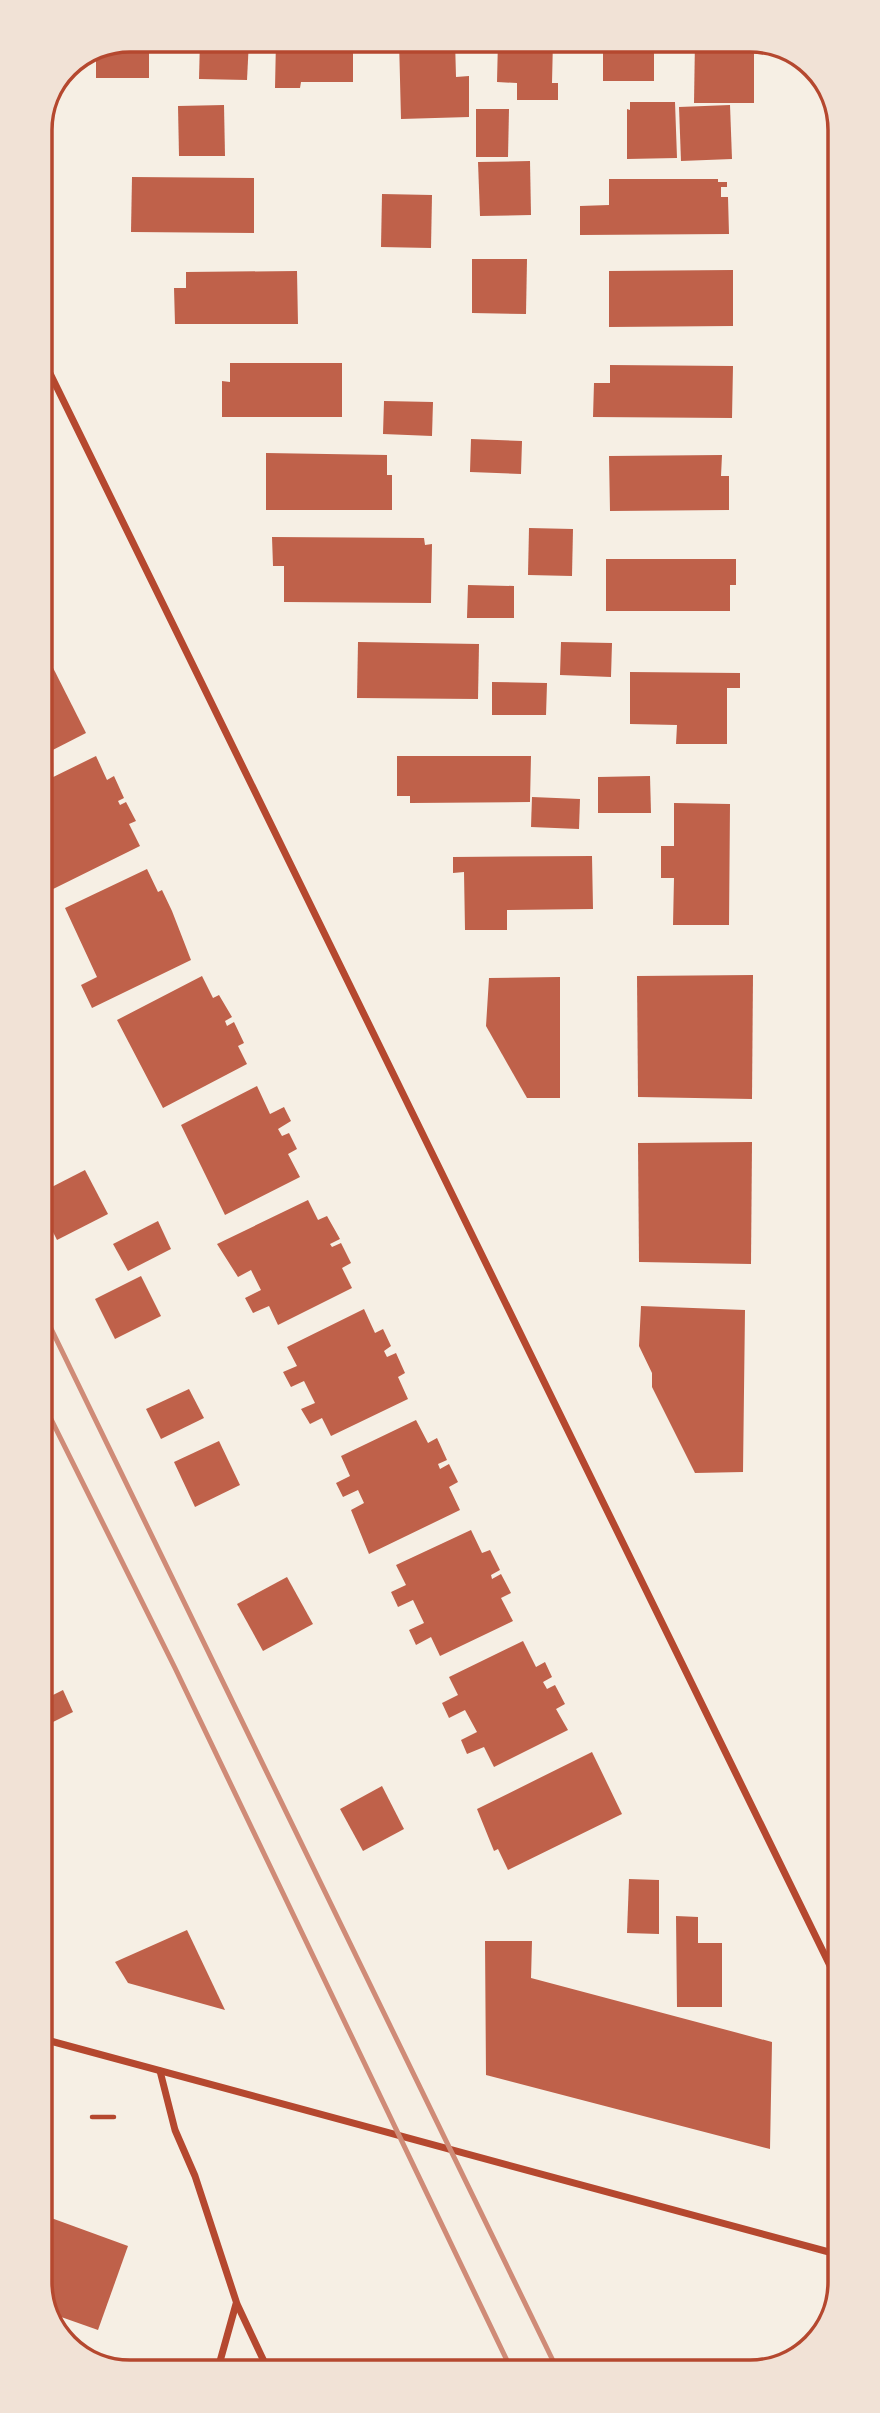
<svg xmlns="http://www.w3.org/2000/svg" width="880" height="2413" viewBox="0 0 880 2413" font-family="Signika,sans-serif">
  <rect width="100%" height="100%" fill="#f6efe4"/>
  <g fill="#bf614a">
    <path d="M 130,40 L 149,40 L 149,78 L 96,78 L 96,54 Z"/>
    <path d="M 200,40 L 249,40 L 247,80 L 199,79 Z"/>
    <path d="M 276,40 L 353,40 L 353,82 L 301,82 L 300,88 L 275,88 Z"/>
    <path d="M 399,40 L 455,40 L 456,77 L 469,76 L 469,117 L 401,119 Z"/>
    <path d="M 498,40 L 553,40 L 552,83 L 558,83 L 558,100 L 517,100 L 517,83 L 497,82 Z"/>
    <rect x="603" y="40" width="51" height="41"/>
    <path d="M 695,40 L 754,40 L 754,103 L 694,103 Z"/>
    <path d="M 630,102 L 675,102 L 677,158 L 627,159 L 627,109 L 630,110 Z"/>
    <path d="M 224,105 L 225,156 L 179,156 L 178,106 Z"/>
    <path d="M 730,105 L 732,159 L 681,161 L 679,107 Z"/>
    <path d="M 476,109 L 509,109 L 508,157 L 476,157 Z"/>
    <path d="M 530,161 L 531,215 L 480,216 L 478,162 Z"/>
    <path d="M 132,177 L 254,178 L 254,233 L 131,232 Z"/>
    <path d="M 609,179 L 718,179 L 718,182 L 727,182 L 727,187 L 721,187 L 721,197 L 728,197 L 729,234 L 580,235 L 580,206 L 609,205 Z"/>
    <path d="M 382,194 L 432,195 L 431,248 L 381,247 Z"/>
    <path d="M 472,259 L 527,259 L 526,314 L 472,313 Z"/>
    <path d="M 733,270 L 733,326 L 609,327 L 609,271 Z"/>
    <path d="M 297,271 L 298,324 L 175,324 L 174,288 L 186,288 L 186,272 Z"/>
    <path d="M 230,363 L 342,363 L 342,417 L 222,417 L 222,381 L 230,382 Z"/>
    <path d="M 610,365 L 733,366 L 732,418 L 593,417 L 594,383 L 610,383 Z"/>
    <path d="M 384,401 L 433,402 L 432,436 L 383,434 Z"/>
    <path d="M 471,439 L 522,441 L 521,474 L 470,472 Z"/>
    <path d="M 266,453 L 387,455 L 387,475 L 392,475 L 392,510 L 266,510 Z"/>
    <path d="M 722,455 L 721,476 L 729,476 L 729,510 L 610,511 L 609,456 Z"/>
    <path d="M 529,528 L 573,529 L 572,576 L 528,575 Z"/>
    <path d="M 272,537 L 424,538 L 425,545 L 432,544 L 431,603 L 284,602 L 284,566 L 273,566 Z"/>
    <path d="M 606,559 L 736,559 L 736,585 L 730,585 L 730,611 L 606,611 Z"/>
    <path d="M 468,585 L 514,586 L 514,618 L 467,618 Z"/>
    <path d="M 358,642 L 479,644 L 478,699 L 357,698 Z"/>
    <path d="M 561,642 L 612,643 L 611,677 L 560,675 Z"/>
    <path d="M 41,644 L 86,733 L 41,756 Z"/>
    <path d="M 630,672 L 740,673 L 740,688 L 727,688 L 727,744 L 676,744 L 677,725 L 630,724 Z"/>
    <path d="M 492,682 L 547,683 L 546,715 L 492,715 Z"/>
    <path d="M 96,756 L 107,780 L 114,776 L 124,798 L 118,801 L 120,805 L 126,802 L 136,821 L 129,824 L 140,846 L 41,895 L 41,783 Z"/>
    <path d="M 397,756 L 531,756 L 530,802 L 410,803 L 410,796 L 397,796 Z"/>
    <path d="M 650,776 L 651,813 L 598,813 L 598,777 Z"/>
    <path d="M 532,797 L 580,799 L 579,829 L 531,827 Z"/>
    <path d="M 674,803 L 730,804 L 729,925 L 673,925 L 674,878 L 661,878 L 661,846 L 674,846 Z"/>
    <path d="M 592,856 L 593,909 L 507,910 L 507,930 L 465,930 L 464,872 L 453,873 L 453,857 Z"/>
    <path d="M 147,869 L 158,892 L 162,890 L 172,911 L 191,960 L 92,1008 L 81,985 L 97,977 L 65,908 Z"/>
    <path d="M 753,975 L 752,1099 L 638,1097 L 637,976 Z"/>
    <path d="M 202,976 L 213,998 L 219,995 L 232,1017 L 225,1021 L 227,1026 L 234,1022 L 244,1043 L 238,1046 L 247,1064 L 163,1108 L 117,1020 Z"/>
    <path d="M 560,977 L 560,1098 L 527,1098 L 486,1026 L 489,978 Z"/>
    <path d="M 42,1080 L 50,1096 L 42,1100 Z"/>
    <path d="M 257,1086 L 270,1114 L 284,1107 L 291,1121 L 278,1129 L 282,1136 L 289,1133 L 297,1149 L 288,1154 L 300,1177 L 225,1215 L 181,1125 Z"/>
    <path d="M 752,1142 L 751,1264 L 639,1262 L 638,1143 Z"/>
    <path d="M 85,1170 L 108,1214 L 57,1240 L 42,1210 L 42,1192 Z"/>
    <path d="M 308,1200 L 318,1220 L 327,1216 L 340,1239 L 330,1244 L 332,1247 L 341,1243 L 351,1263 L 342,1268 L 352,1288 L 278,1325 L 269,1306 L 253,1313 L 245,1298 L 261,1290 L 251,1270 L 238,1277 L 217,1244 Z"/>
    <path d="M 158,1221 L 171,1249 L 128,1271 L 113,1244 Z"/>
    <path d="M 141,1276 L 161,1316 L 115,1339 L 95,1299 Z"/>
    <path d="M 641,1306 L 745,1310 L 743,1472 L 695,1473 L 652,1387 L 652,1373 L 639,1346 Z"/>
    <path d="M 364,1309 L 375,1333 L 383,1329 L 391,1346 L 384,1351 L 387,1357 L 396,1353 L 405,1373 L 398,1377 L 408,1399 L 331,1436 L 322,1418 L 310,1424 L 301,1409 L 315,1403 L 304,1381 L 291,1387 L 283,1372 L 297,1366 L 287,1347 Z"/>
    <path d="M 189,1389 L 204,1418 L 161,1439 L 146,1409 Z"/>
    <path d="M 416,1420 L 428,1443 L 437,1438 L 447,1460 L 438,1464 L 440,1469 L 449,1464 L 458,1482 L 449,1487 L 460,1510 L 369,1554 L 351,1510 L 364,1503 L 358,1490 L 343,1497 L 336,1483 L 350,1476 L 341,1456 Z"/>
    <path d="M 219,1441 L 240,1485 L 195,1507 L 174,1462 Z"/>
    <path d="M 471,1530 L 482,1553 L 490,1550 L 500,1570 L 491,1575 L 492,1579 L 501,1574 L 511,1593 L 501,1598 L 513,1621 L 440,1656 L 431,1637 L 416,1645 L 409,1630 L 424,1623 L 413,1600 L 398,1607 L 391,1592 L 406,1585 L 396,1565 Z"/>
    <path d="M 287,1577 L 313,1624 L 263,1651 L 237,1604 Z"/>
    <path d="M 523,1641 L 536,1667 L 545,1662 L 552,1677 L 543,1682 L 547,1689 L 555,1685 L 565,1704 L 556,1709 L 568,1730 L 494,1767 L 484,1747 L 467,1754 L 461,1740 L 477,1732 L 465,1710 L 449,1718 L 442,1703 L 458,1695 L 449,1677 Z"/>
    <path d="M 63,1690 L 73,1712 L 43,1727 L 43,1700 Z"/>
    <path d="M 592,1752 L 622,1814 L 508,1870 L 498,1849 L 494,1851 L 477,1809 Z"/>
    <path d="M 382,1786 L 404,1829 L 363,1851 L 340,1809 Z"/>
    <path d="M 629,1879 L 659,1880 L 659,1934 L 627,1933 Z"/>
    <path d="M 676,1916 L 698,1917 L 698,1943 L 722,1943 L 722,2007 L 677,2007 Z"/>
    <path d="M 187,1930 L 225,2010 L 128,1983 L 115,1962 Z"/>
    <path d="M 485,1941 L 532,1941 L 531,1978 L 772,2042 L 770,2149 L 486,2075 Z"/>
    <path d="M 43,2215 L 128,2246 L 98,2330 L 47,2312 L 43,2307 Z"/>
  </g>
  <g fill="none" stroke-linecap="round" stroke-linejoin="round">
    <path stroke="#b5482f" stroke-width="4.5" d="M 92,2117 L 114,2117"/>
    <g stroke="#b5482f" stroke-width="7">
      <path d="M 41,355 L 839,1984"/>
      <path d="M 43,2039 L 840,2255"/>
      <path d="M 160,2071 L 175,2130 L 195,2176 L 237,2304 L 269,2372"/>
      <path d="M 217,2372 L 236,2304"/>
    </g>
    <g stroke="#cf8b77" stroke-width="5">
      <path d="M 42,1310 L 558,2371"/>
      <path d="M 42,1401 L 175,1668 L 512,2371"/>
    </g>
  </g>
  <path d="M0 0H880V2413H0ZM130 52H750A78 78 0 0 1 828 130V2282A78 78 0 0 1 750 2360H130A78 78 0 0 1 52 2282V130A78 78 0 0 1 130 52Z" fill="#f1e2d6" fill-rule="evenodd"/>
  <path fill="none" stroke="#b5482f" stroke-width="3.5" d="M130 52H750A78 78 0 0 1 828 130V2282A78 78 0 0 1 750 2360H130A78 78 0 0 1 52 2282V130A78 78 0 0 1 130 52Z"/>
</svg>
